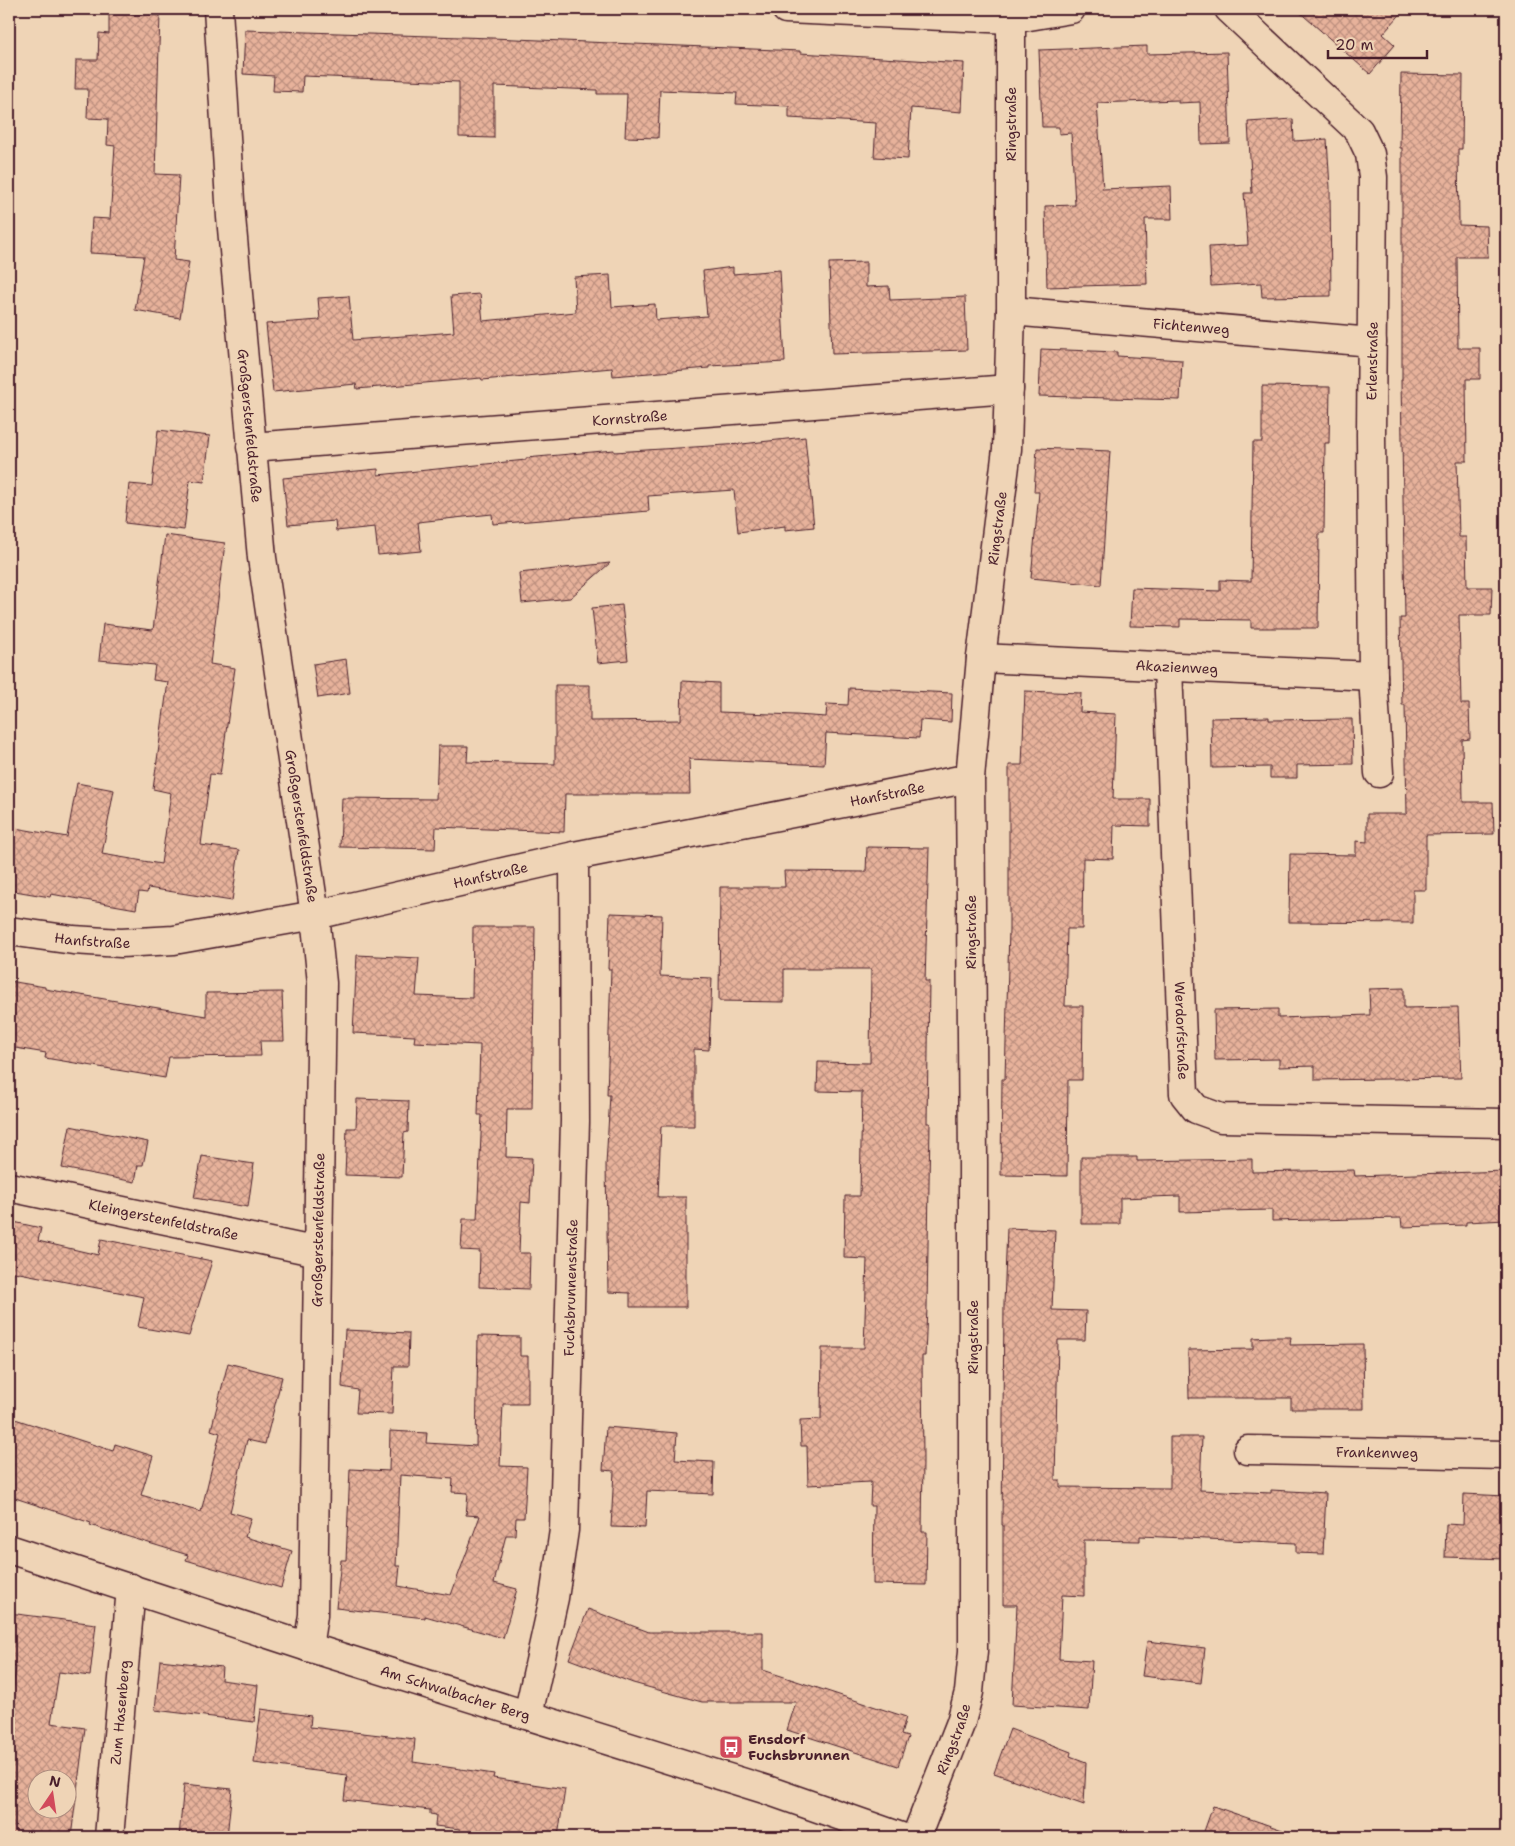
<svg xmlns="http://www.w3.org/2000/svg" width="1515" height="1846" viewBox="0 0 1515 1846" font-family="'Shantell Sans',sans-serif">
  <defs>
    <pattern id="building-cross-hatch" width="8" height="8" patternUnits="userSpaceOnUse" patternTransform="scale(1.25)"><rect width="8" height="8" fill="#e7b29b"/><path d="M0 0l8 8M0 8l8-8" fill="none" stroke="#bd907f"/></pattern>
  </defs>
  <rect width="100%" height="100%" fill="#efd4b6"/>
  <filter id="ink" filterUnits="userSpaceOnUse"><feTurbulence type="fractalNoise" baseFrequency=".02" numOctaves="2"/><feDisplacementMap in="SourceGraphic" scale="10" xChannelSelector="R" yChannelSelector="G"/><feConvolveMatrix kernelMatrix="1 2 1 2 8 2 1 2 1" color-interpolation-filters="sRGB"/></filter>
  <g filter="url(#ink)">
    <g fill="url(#building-cross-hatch)" stroke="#4a1f2b" fill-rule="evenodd">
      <path d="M 1296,9 L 1405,9 L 1383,34 L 1395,45 L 1370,74 Z"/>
      <path d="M 109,13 L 160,15 L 155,174 L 179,175 L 174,260 L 189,262 L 180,318 L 135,310 L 144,256 L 90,253 L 92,218 L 110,219 L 115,146 L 107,145 L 108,119 L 87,118 L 88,89 L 75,89 L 76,60 L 98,60 L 99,33 L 109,34 Z"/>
      <path d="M 245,30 L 492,38 L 800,51 L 800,53 L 964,63 L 962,112 L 911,108 L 908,159 L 874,157 L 876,123 L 789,118 L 789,106 L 736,104 L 737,93 L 660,90 L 658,138 L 625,137 L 627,94 L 597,94 L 597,90 L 494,86 L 494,138 L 459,137 L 459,82 L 303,76 L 302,92 L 273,91 L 274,76 L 243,74 Z"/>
      <path d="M 1147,46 L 1147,54 L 1227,52 L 1230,143 L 1201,144 L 1200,102 L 1178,103 L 1178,100 L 1097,103 L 1103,189 L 1171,186 L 1172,219 L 1145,219 L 1147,284 L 1047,287 L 1045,206 L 1075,205 L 1071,133 L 1059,134 L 1059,127 L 1042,127 L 1039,50 Z"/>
      <path d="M 1401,74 L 1463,75 L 1462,149 L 1458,149 L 1459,225 L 1487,226 L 1488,257 L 1457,257 L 1458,348 L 1480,348 L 1480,379 L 1466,379 L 1467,461 L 1457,461 L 1459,537 L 1466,537 L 1467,587 L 1492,587 L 1491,615 L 1459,615 L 1461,704 L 1469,704 L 1470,739 L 1462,740 L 1463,802 L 1493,802 L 1494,834 L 1426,835 L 1426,890 L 1413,890 L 1413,923 L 1289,922 L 1290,854 L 1356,855 L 1356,841 L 1367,842 L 1367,814 L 1407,814 L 1405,705 L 1402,705 L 1400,618 L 1405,618 L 1401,380 L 1402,380 L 1402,148 L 1400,148 Z"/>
      <path d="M 1293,119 L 1294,141 L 1327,139 L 1330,188 L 1331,296 L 1262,297 L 1261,283 L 1211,286 L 1209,247 L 1248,245 L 1244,193 L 1252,193 L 1248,122 Z"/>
      <path d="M 866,262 L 866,287 L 889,286 L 890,300 L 965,297 L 967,350 L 832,354 L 829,263 Z"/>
      <path d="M 733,267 L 733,274 L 780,270 L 785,362 L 709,366 L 709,368 L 613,376 L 612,368 L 482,380 L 481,378 L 357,389 L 356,384 L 273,392 L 266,324 L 320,320 L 318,298 L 349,296 L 353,340 L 454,332 L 451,296 L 480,294 L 483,321 L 576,312 L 574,277 L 610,275 L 612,307 L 655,304 L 656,320 L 707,316 L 703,271 Z"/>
      <path d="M 1041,349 L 1117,352 L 1117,356 L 1182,360 L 1180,400 L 1039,396 Z"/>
      <path d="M 1262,386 L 1330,387 L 1329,443 L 1325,443 L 1324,533 L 1319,533 L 1318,628 L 1251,628 L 1251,620 L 1180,619 L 1180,627 L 1130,626 L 1132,588 L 1220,591 L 1220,580 L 1251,581 L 1253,442 L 1262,442 Z"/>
      <path d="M 158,430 L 210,436 L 204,482 L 190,480 L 184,530 L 125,523 L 129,484 L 152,486 Z"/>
      <path d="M 805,437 L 814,527 L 785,530 L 785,526 L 738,532 L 734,490 L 648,496 L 649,511 L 493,524 L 492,514 L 418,522 L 421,551 L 378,555 L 375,527 L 336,531 L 335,521 L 288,525 L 283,478 L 378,469 L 378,475 L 526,460 L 526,458 L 614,450 L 614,452 L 742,444 Z"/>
      <path d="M 1037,448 L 1110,451 L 1101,585 L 1031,578 L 1039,492 L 1034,492 Z"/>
      <path d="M 165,535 L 225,543 L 210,664 L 235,668 L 220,775 L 210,774 L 201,845 L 239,850 L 232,901 L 148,888 L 147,893 L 139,892 L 136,909 L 51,894 L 50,897 L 9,890 L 9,864 L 15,828 L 67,837 L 77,783 L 114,790 L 102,854 L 161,864 L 171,793 L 153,789 L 168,682 L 153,680 L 155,665 L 99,660 L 103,624 L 153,630 Z"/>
      <path d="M 610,563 L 570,598 L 522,603 L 519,573 Z"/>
      <path d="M 622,605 L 628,660 L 598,663 L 592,608 Z"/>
      <path d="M 346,659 L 350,693 L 318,698 L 313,664 Z"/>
      <path d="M 682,681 L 719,683 L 719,712 L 796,715 L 826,717 L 827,704 L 848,705 L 849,688 L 952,693 L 951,722 L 920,720 L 919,738 L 826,733 L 824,765 L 689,759 L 690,794 L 565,794 L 564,832 L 436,827 L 435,849 L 340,847 L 342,798 L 436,799 L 438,746 L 468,746 L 467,762 L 555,764 L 555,685 L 590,685 L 590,721 L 681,720 Z"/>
      <path d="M 1025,691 L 1081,693 L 1080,712 L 1116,714 L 1113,799 L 1150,799 L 1150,826 L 1114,825 L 1113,859 L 1083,858 L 1082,929 L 1067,929 L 1065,1006 L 1083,1006 L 1082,1080 L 1068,1080 L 1067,1176 L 1001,1175 L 1002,1079 L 1005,1079 L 1009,929 L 1009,765 L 1022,765 Z"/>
      <path d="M 1269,717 L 1269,720 L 1352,719 L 1353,764 L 1297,765 L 1297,778 L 1270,778 L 1270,767 L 1212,768 L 1211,718 Z"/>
      <path d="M 867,847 L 929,848 L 925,981 L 929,981 L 927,1123 L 930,1123 L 927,1308 L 925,1356 L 922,1356 L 923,1460 L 922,1532 L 927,1532 L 926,1585 L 873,1584 L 874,1506 L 870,1506 L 871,1482 L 808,1485 L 807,1446 L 801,1446 L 800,1420 L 821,1419 L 822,1348 L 864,1348 L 867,1259 L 844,1258 L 845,1196 L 860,1196 L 862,1092 L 817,1091 L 818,1062 L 870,1063 L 871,969 L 784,969 L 784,1002 L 719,1001 L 720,887 L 785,887 L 784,871 L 866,872 Z"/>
      <path d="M 610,913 L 662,915 L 660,976 L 712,978 L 709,1050 L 694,1049 L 694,1126 L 661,1126 L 658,1197 L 686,1197 L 686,1307 L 630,1307 L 630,1293 L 608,1292 L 606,1165 L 610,1095 L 607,1095 L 611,969 L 608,969 Z"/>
      <path d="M 473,927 L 535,927 L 532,1109 L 507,1109 L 506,1157 L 532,1158 L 530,1203 L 521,1202 L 519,1253 L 530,1253 L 529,1289 L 479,1287 L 480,1251 L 461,1250 L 463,1219 L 477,1219 L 482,1115 L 478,1115 L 480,1045 L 414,1042 L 415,1036 L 353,1033 L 357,955 L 419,958 L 416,996 L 472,998 Z"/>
      <path d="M 9,981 L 45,987 L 45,989 L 206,1016 L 206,993 L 282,992 L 284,1041 L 260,1041 L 261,1056 L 169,1057 L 165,1078 L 45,1058 L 46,1053 L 9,1047 Z"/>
      <path d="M 1404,988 L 1404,1008 L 1458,1007 L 1461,1078 L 1315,1080 L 1315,1066 L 1279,1067 L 1279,1059 L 1215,1060 L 1214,1010 L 1278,1009 L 1278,1018 L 1370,1015 L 1369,989 Z"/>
      <path d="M 357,1099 L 409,1101 L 408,1132 L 404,1133 L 402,1177 L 345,1175 L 347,1128 L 356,1128 Z"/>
      <path d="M 70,1126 L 148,1142 L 143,1165 L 138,1165 L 135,1182 L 62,1168 Z"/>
      <path d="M 202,1156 L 254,1164 L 248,1207 L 194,1198 Z"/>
      <path d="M 1081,1157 L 1137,1157 L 1137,1161 L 1252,1159 L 1252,1172 L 1354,1170 L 1355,1176 L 1506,1171 L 1506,1220 L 1466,1222 L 1466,1225 L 1402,1227 L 1401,1218 L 1272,1221 L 1272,1210 L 1180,1212 L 1180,1196 L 1120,1198 L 1120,1224 L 1081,1224 Z"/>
      <path d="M 9,1221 L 41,1228 L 38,1241 L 98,1255 L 101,1239 L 212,1261 L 189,1336 L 138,1327 L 144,1297 L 9,1271 Z"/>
      <path d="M 1007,1228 L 1055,1230 L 1052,1310 L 1086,1311 L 1085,1340 L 1058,1340 L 1055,1480 L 1060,1480 L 1060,1487 L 1170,1488 L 1170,1437 L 1202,1437 L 1200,1490 L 1271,1493 L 1271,1490 L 1326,1493 L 1323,1554 L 1296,1553 L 1296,1543 L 1140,1536 L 1140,1541 L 1084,1540 L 1084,1596 L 1062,1595 L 1059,1659 L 1092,1661 L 1089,1710 L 1012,1705 L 1017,1605 L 1003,1605 L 1003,1525 L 1002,1525 L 1004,1304 Z"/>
      <path d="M 345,1330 L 409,1333 L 408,1366 L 394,1366 L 392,1414 L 356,1413 L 358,1390 L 342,1387 Z"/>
      <path d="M 478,1336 L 520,1337 L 520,1356 L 528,1356 L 528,1404 L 503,1404 L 500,1466 L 527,1467 L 524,1518 L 516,1518 L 515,1535 L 506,1535 L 494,1583 L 517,1589 L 503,1638 L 425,1616 L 425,1618 L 336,1608 L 341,1560 L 346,1560 L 350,1469 L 389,1471 L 390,1431 L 427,1433 L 426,1443 L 476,1446 ZM 400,1475 L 453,1479 L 452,1492 L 468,1493 L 466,1515 L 480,1516 L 451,1595 L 398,1586 L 400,1566 L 396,1566 Z"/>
      <path d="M 1272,1337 L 1291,1337 L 1290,1345 L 1363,1344 L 1364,1409 L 1291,1409 L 1291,1398 L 1189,1398 L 1188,1350 L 1253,1349 L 1253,1338 Z"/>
      <path d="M 228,1363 L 282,1377 L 265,1444 L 247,1440 L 230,1512 L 251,1518 L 245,1537 L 292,1551 L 281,1588 L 186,1560 L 188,1555 L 90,1525 L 91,1523 L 9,1496 L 9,1417 L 113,1451 L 115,1444 L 153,1456 L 141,1495 L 201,1512 L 220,1433 L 211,1430 Z"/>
      <path d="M 606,1427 L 677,1433 L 675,1460 L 714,1462 L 713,1494 L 647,1491 L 645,1528 L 611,1527 L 614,1471 L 603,1470 Z"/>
      <path d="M 1464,1494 L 1506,1496 L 1506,1559 L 1445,1557 L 1446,1524 L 1463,1525 Z"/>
      <path d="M 588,1609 L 649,1632 L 763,1632 L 763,1670 L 906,1717 L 901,1735 L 908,1737 L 898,1766 L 787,1730 L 796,1702 L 702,1702 L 633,1683 L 569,1659 Z"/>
      <path d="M 9,1613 L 96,1624 L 90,1676 L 59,1672 L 51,1723 L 85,1728 L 71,1837 L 9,1837 L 15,1783 L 9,1783 L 9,1719 L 16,1667 L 9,1666 ZM 38,1778 L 68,1778 L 68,1808 L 38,1808 Z"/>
      <path d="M 1147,1641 L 1205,1648 L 1201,1683 L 1142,1676 Z"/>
      <path d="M 160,1660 L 222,1667 L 221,1680 L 258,1685 L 254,1722 L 155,1710 Z"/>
      <path d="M 261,1709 L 311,1716 L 310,1727 L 415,1739 L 413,1762 L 494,1774 L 493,1778 L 565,1789 L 558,1837 L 459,1837 L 460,1829 L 435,1826 L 436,1815 L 430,1814 L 430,1810 L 344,1800 L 347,1775 L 254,1763 Z"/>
      <path d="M 1010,1729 L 1071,1752 L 1070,1756 L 1086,1762 L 1084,1805 L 994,1773 Z"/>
      <path d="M 184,1784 L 232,1789 L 227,1837 L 179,1837 Z"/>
      <path d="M 1213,1806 L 1291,1833 L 1291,1837 L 1202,1837 Z"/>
    </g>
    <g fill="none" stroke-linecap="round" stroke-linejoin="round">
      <g stroke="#4a1f2b" stroke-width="31">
        <g id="minor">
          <path id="s1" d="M 218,9 L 231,217 L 262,558 L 315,915 L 322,983 L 313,1615 L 308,1647"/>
          <path d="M 786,9 L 1011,19 L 1071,9"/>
          <path d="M 1229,9 L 1359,131 L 1370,154 L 1373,177 L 1371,435 L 1373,676 L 1379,773"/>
          <path id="s2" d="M 1011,311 L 1372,342"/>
          <path id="s3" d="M 251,447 L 1009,389"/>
          <path id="s4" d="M 981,658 L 1373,676"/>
          <path id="s5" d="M 1168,666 L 1184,1094 L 1196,1109 L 1221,1118 L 1506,1123"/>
          <path id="s6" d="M 9,931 L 73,940 L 121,943 L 174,940 L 315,915 L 574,856 L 970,778"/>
          <path id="s7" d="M 9,1187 L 318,1252"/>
          <path id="s8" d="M 1248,1450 L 1506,1455"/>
          <path id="s9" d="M 528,1715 L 554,1598 L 564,1530 L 575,1121 L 574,856"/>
          <path id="s10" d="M 109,1837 L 131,1588"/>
          <path id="s11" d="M 916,1837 L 961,1722 L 969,1692 L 973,1651 L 973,1163 L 970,778 L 981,658 L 1007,449 L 1011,311 L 1011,19"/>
        </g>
      </g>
      <g stroke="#4a1f2b" stroke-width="31">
        <g id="secondary">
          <path id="s12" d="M 9,1549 L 308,1647 L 767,1790 L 901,1837"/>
        </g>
      </g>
      <use href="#minor" stroke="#efd4b6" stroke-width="28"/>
      <use href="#secondary" stroke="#efd4b6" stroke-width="28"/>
    </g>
  </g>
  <defs>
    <g id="bus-square" transform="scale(1.25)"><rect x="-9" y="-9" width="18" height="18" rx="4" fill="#d1495b" stroke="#efd4b6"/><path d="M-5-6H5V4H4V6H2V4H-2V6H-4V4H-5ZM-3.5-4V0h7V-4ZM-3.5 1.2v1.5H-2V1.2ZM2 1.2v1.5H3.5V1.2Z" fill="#fff"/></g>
  </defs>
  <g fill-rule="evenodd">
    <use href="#bus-square" x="731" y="1747"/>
  </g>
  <g text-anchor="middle" stroke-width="5" stroke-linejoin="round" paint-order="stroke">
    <g font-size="14" fill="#4a1f2b" stroke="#efd4b6">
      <text transform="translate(1011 124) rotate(-90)" y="5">Ringstraße</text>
      <text dy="5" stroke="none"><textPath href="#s2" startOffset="181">Fichtenweg</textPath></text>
      <text transform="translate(1372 361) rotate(-89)" y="5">Erlenstraße</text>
      <text dy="5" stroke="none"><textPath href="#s3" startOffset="380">Kornstraße</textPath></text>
      <text dy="5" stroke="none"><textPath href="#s1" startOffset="418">Großgerstenfeldstraße</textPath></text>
      <text dy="5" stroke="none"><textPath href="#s11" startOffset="1320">Ringstraße</textPath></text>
      <text dy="5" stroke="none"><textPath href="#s4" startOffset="196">Akazienweg</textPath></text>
      <text dy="5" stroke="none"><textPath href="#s6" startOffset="894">Hanfstraße</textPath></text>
      <text dy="5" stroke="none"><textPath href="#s1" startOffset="822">Großgerstenfeldstraße</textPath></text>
      <text dy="5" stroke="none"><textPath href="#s6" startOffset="489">Hanfstraße</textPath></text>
      <text transform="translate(971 932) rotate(-90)" y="5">Ringstraße</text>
      <text dy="5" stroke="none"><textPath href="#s6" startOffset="84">Hanfstraße</textPath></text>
      <text dy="5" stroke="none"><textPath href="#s5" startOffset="365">Werdorfstraße</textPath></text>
      <text dy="5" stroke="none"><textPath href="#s7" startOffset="158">Kleingerstenfeldstraße</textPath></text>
      <text transform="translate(318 1230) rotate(-89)" y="5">Großgerstenfeldstraße</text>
      <text dy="5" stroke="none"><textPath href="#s9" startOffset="431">Fuchsbrunnenstraße</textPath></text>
      <text transform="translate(973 1337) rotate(-90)" y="5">Ringstraße</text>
      <text dy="5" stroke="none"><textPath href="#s8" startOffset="129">Frankenweg</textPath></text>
      <text dy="5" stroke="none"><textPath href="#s12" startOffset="469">Am Schwalbacher Berg</textPath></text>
      <text dy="5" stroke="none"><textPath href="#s10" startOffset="125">Zum Hasenberg</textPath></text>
      <text dy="5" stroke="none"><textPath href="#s11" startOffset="105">Ringstraße</textPath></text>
    </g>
    <g font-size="14" font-weight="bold" fill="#4a1f2b" stroke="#efd4b6" text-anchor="start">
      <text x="748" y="1744">Ensdorf<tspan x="748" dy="16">Fuchsbrunnen</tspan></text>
    </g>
  </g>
  <rect width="1515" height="1846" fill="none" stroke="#efd4b6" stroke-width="30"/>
  <rect x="15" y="15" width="1485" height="1816" fill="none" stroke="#4a1f2b" stroke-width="2" filter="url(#ink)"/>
  <g transform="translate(52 1794) rotate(13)"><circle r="24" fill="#efd4b6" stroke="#ad8c7e"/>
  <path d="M0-4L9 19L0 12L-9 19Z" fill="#d1495b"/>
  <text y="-8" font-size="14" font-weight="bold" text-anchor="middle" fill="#4a1f2b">N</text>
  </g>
  <path d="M1328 50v8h99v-8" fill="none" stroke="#4a1f2b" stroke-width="2.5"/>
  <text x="1335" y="50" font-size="15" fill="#4a1f2b" stroke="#efd4b6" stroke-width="4" paint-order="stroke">20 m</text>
</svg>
